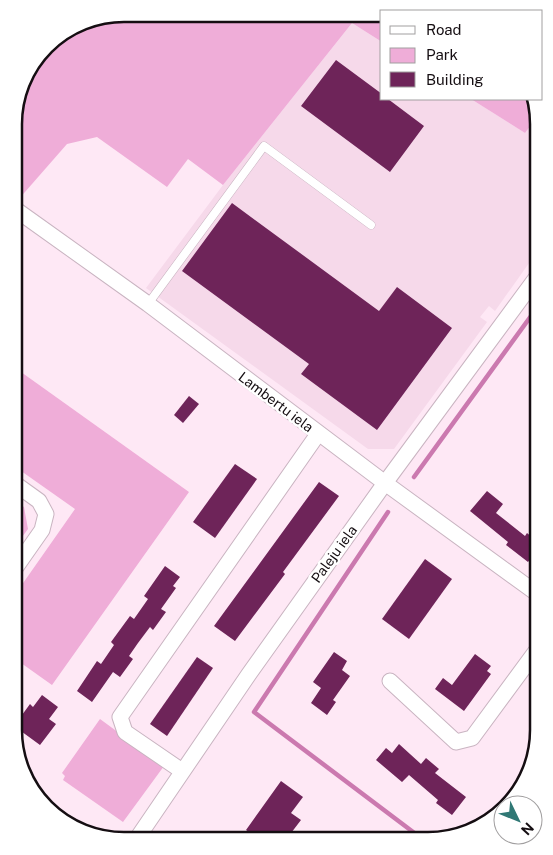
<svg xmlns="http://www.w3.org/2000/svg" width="553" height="855" viewBox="0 0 553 855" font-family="'Public Sans',sans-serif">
  <rect width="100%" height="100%" fill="#fee8f5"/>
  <path fill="#f6d9ea" d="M 352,23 L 382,42 L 382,99 L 471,99 L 525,133 L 538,116 L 539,124 L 539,249 L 495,311 L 489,306 L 480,317 L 487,322 L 394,449 L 368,449 L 146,288 L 223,185 Z"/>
  <g fill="#efadd8">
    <path d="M 382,17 L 382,42 L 352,23 L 223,185 L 188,159 L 167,187 L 97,137 L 67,144 L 18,200 L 15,197 L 15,109 L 28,69 L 52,41 L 88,20 Z"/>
    <path d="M 471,99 L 534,99 L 538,116 L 525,133 Z"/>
    <path d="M 14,367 L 189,492 L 52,685 L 14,658 L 14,596 L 75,509 L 14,466 Z"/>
    <path d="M 14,500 L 24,507 L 28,529 L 14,548 Z"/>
    <path d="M 100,719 L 164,766 L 123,822 L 63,780 L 65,776 L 62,773 Z"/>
  </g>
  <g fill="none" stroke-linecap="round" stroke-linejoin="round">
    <g stroke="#cb79af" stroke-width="4.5">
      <path d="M 414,477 L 539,305"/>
      <path d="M 388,512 L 254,712 L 425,841"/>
    </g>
  </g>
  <g fill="#6e2459">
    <path d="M 336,60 L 382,94 L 382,99 L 388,99 L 424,126 L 390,172 L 301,106 Z"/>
    <path d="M 232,203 L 379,311 L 397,287 L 452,328 L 377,430 L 301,374 L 309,364 L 182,271 Z"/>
    <path d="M 189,396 L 199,404 L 183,423 L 174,415 Z"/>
    <path d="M 235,464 L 257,479 L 215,538 L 193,522 Z"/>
    <path d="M 319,482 L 339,496 L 283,572 L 285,574 L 235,641 L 214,626 Z"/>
    <path d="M 487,491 L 503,504 L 496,513 L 525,536 L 527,533 L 539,543 L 539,548 L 528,562 L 506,545 L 508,542 L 470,511 Z"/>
    <path d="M 425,559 L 452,579 L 409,639 L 382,619 Z"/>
    <path d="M 165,566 L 180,577 L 173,586 L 176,588 L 161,609 L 166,612 L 153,630 L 150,627 L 138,643 L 129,656 L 133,659 L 120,677 L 113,672 L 92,702 L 77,691 L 97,661 L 101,664 L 114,645 L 111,642 L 130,616 L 134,619 L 148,599 L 144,596 Z"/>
    <path d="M 334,652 L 347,661 L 342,670 L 350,676 L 333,700 L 336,702 L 327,715 L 311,703 L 321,688 L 313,682 Z"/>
    <path d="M 475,654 L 491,666 L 487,671 L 491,674 L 464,711 L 435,689 L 443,678 L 452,685 Z"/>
    <path d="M 197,657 L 213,668 L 167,736 L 150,724 Z"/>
    <path d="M 42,695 L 58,707 L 49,719 L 56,724 L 40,745 L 14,726 L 30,704 L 33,707 Z"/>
    <path d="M 399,744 L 421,764 L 426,758 L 439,769 L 435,773 L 466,797 L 452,815 L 436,803 L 438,800 L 409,775 L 402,782 L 376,760 L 386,748 L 392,753 Z"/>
    <path d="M 281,781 L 303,797 L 291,813 L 301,820 L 288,837 L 280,831 L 273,841 L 261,841 L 246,830 Z"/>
  </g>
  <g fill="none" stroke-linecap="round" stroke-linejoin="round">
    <g stroke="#c9b4c1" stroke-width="9">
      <path id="service" d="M 148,304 L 264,146 L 371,225"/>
    </g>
    <g stroke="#c9b4c1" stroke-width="17">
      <g id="minor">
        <path d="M 15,209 L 148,304 L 385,483 L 539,595"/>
        <path d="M 14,570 L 42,530 L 46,514 L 39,501 L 14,483"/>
        <path d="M 390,681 L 456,742 L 472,738 L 539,647"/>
        <path d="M 182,771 L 125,732 L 120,717 L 318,434"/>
        <path d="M 136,840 L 249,674 L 385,483 L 539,274"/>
      </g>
    </g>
    <use href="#service" stroke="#fff" stroke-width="8"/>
    <use href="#minor" stroke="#fff" stroke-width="15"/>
  </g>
  <g text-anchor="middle" stroke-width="5" stroke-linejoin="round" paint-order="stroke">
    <g font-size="14" fill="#150e12" stroke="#fff">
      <text transform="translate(276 402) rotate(37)" y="5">Lambertu iela</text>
      <text transform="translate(334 554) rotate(-54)" y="5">Paleju iela</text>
    </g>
  </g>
  <path d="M0 0H553V855H0ZM124 22H428A102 102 0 0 1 530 124V730A102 102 0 0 1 428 832H124A102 102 0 0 1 22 730V124A102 102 0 0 1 124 22Z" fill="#fff" fill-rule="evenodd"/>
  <path fill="none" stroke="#150e12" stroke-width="2.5" d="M124 22H428A102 102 0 0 1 530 124V730A102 102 0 0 1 428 832H124A102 102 0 0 1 22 730V124A102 102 0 0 1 124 22Z"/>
  <rect x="380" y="10" width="162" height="90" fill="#ffffff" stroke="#a19fa0"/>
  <rect x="390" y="26" width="25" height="8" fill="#ffffff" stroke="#a19fa0"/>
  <text x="426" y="35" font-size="15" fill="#150e12">Road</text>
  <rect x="390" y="48" width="25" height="15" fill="#efadd8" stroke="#a19fa0"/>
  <text x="426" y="60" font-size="15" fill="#150e12">Park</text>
  <rect x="390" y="72" width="25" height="15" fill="#6e2459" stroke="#a19fa0"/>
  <text x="426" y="85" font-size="15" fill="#150e12">Building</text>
  <g transform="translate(518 820) rotate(133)"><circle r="24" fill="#ffffff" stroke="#a19fa0"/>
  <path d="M0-4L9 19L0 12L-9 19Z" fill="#307875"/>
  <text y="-8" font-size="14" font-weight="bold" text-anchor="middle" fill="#150e12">N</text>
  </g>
</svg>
